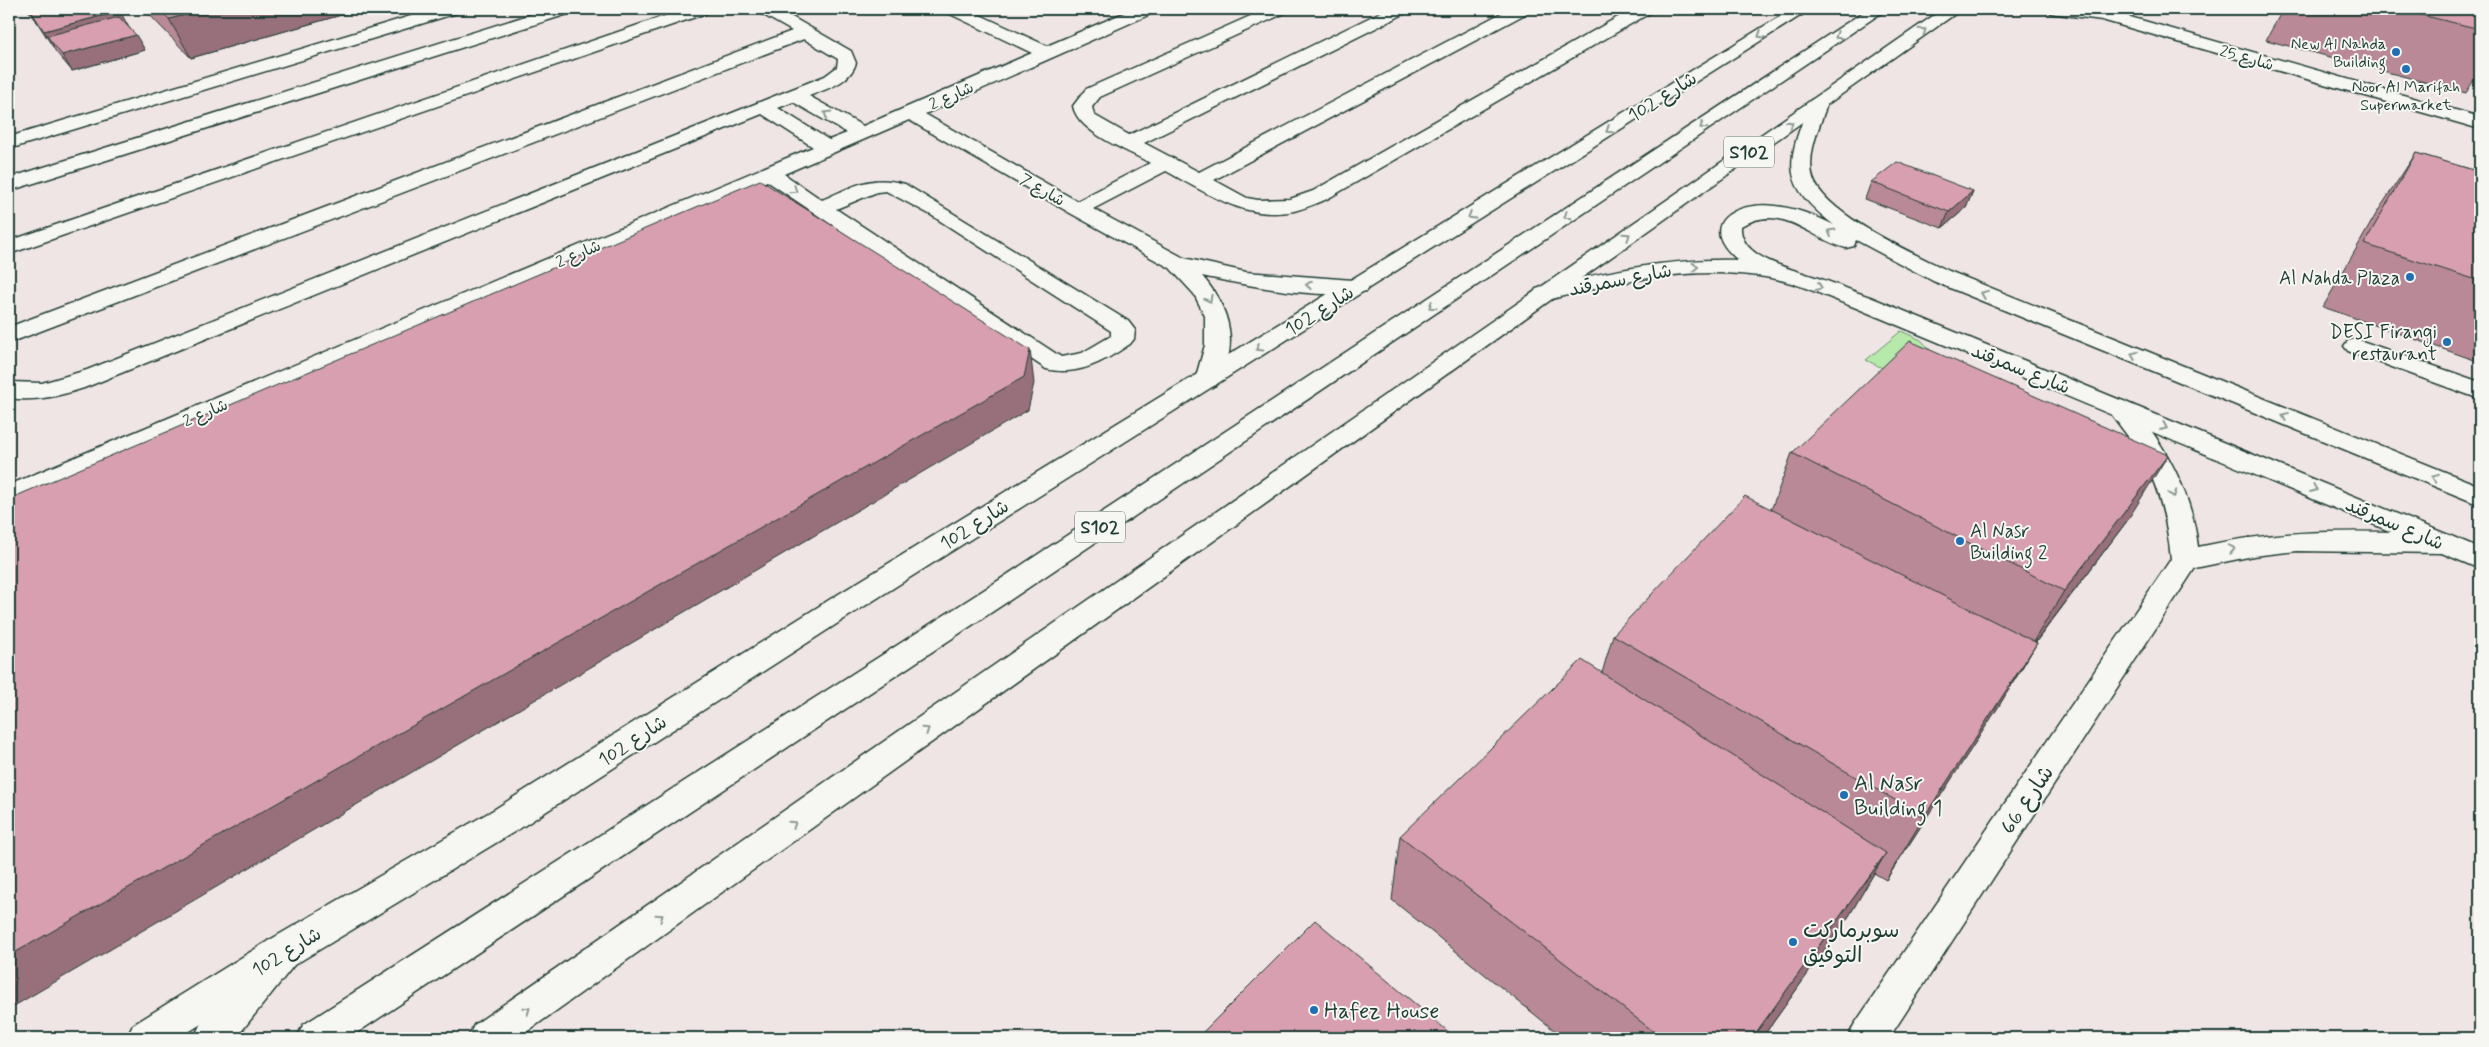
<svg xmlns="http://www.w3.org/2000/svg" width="2489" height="1047" viewBox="0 0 2489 1047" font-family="Mynerve,'Playpen Sans Arabic',sans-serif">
  <rect width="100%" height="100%" fill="#f0e5e5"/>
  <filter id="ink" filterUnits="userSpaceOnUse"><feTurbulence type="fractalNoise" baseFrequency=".02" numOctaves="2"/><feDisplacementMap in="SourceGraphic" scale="10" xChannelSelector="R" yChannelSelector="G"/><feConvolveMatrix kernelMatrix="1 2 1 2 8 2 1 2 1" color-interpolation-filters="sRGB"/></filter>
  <g filter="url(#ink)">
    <path fill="#b6e9aa" stroke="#6a936f" d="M 1901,331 L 1921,340 L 1932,352 L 1915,384 L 1866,360 Z"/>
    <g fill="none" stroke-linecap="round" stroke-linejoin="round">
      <g stroke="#1f3d34" stroke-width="3">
        <g id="service">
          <path d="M 434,9 L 459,9 L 457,13 L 9,149 L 9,137 Z"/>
          <path d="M 548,9 L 573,9 L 571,13 L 9,191 L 9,178 Z"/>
          <path d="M 685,9 L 709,9 L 707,13 L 9,254 L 9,241 Z"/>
          <path d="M 758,9 L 778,9 L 851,51 L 856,63 C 850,83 826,89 809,96 L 863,126 L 1032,53 L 948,13 L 946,9 L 967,9 L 1047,46 L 1133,9 L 1155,9 L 1153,13 L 925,114 L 1077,201 L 1150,163 C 1128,150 1078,133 1073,106 L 1086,89 L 1266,9 L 1287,9 L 1285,13 L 1100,97 L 1092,107 L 1094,115 L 1129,135 L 1387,9 L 1408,9 L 1406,13 L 1144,143 L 1199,172 L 1509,9 L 1529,9 L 1527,13 L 1214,180 L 1247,198 L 1258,200 L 1290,199 L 1313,191 L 1632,9 L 1652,9 L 1650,13 L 1327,199 C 1317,203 1306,208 1294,211 C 1245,221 1207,193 1166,171 L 1093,209 L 1184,258 L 1246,272 L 1366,281 L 1369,286 L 1366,291 C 1325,301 1244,285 1202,276 C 1230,308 1241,347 1216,385 L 1207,388 L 1198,385 L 1195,380 L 1205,345 L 1205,316 L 1194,294 L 1170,268 L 1070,213 L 909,120 L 784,174 L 822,200 C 853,187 870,174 905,184 L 1128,321 L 1135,330 L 1134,339 L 1130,344 C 1105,361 1078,377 1046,369 L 767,181 L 9,504 L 9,485 L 813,147 L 762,114 L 84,388 C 59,396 35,402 9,398 L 9,382 L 42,383 L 87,370 L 825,76 L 837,67 L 838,59 L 804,39 L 17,340 L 9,342 L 9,327 L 792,31 L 760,13 ZM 793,102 L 847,133 L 829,140 L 778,108 ZM 886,191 L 931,215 L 1111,331 L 1111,336 L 1082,353 L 1061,357 L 836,209 L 877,192 Z"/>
          <path d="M 2356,339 L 2480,382 L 2480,399 L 2348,351 L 2344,346 L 2348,341 Z"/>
        </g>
      </g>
      <g stroke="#1f3d34" stroke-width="3">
        <g id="minor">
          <path d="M 1792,9 L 1811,9 L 849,616 L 519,829 L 294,965 L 179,1038 L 127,1038 L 133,1025 L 268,941 L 495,809 L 829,600 Z"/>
          <path d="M 2049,9 L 2102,9 L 2480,117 L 2480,129 L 2102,20 L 2057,14 L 2051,13 Z"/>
          <path d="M 2120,400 C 2133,403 2140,415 2148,426 C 2174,462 2193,502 2198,547 C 2284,528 2355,531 2442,533 L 2452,536 L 2456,543 L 2452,550 L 2442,553 L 2297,551 L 2253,556 L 2195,568 L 1889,1038 L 1848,1038 L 1854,1025 L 2171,559 C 2167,519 2158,480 2135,446 C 2126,433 2116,421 2107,408 L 2111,402 Z"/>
        </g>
      </g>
      <g stroke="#1f3d34" stroke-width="3">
        <path id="tertiary" d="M 1818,98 L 1825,100 L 1827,104 C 1820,126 1806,154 1813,178 C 1825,215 1915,254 1949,271 L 2480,486 L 2480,505 L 1933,281 L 1856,240 L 1854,246 L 1846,248 C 1808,238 1784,202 1741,226 C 1739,259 1791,268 1815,277 C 1834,283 1852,291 1870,297 L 2480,548 L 2480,569 L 1854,307 C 1827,297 1799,283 1771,278 C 1694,264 1618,282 1544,301 L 1536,299 L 1533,294 L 1536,289 C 1603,272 1669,258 1738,260 C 1694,224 1736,201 1775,206 C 1796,208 1816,216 1834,225 C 1780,183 1786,164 1809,104 L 1811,100 Z"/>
      </g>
      <g stroke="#1f3d34" stroke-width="3">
        <g id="primary">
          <path d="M 1868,9 L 1887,9 L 1010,600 L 349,1038 L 297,1038 L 303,1025 L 990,586 Z"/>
          <path d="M 1943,9 L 1962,9 L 1552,299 L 518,1038 L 468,1038 L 474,1025 Z"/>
          <path d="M 281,936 L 294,941 L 299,953 L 294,965 L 236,1038 L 194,1038 L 200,1025 L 268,941 Z"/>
        </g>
      </g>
      <use href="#service" fill="#f6f6f2" fill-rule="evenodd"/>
      <use href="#minor" fill="#f6f6f2" fill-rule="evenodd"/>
      <use href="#tertiary" fill="#f6f6f2" fill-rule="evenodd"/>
      <use href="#primary" fill="#f6f6f2" fill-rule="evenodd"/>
    </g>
    <g fill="#ba8997" stroke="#1f3d34">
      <path d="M 27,9 L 118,9 L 128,26 L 145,50 L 72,71 L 56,52 L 35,19 Z"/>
      <path d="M 144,9 L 362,9 L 191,58 Z"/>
      <path d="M 2283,9 L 2480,9 L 2480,70 L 2466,93 L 2266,40 Z"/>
      <path d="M 2416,153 L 2480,172 L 2480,362 L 2323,307 L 2376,214 Z"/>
      <path d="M 1871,182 L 1973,191 L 1966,208 L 1942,228 L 1865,199 Z"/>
      <path d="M 1792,453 L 2127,521 L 2036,642 L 2037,643 L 1997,709 L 1886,880 L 1874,873 L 1849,916 L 1762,1038 L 1564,1038 L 1392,900 L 1400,836 L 1602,673 L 1613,635 L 1771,510 Z"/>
    </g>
    <g fill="#976f7b" stroke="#1f3d34">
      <path d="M 30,9 L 82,9 L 37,21 Z"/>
      <path d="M 208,9 L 362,9 L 191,58 L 169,19 Z"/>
      <path d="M 120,11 L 128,26 L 54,46 L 44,31 Z"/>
      <path d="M 136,35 L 145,50 L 72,71 L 62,55 Z"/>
      <path d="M 1973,191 L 1966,208 L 1942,228 L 1949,212 Z"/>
      <path d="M 1030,350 L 1034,383 L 1028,410 L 9,1009 L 9,956 Z"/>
      <path d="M 2168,455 L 2127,521 L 2024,657 L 2064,591 Z"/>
      <path d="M 2037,643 L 1997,709 L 1886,880 L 1924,817 Z"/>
      <path d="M 1886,853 L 1849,916 L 1762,1038 L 1752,1038 Z"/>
    </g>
    <g fill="#d89fb0" stroke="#1f3d34">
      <path d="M 41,9 L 118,9 L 120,11 L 44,31 L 31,11 Z"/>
      <path d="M 159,9 L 208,9 L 169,19 Z"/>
      <path d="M 2396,9 L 2480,9 L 2480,29 Z"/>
      <path d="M 119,17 L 136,35 L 62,55 L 47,36 Z"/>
      <path d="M 2416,153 L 2480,172 L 2480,281 L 2364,244 Z"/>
      <path d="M 1897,162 L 1973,191 L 1949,212 L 1871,182 Z"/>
      <path d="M 760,180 L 1030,350 L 1024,377 L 9,956 L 9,499 Z"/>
      <path d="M 1910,341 L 2168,455 L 2064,591 L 1792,453 Z"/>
      <path d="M 1745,496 L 2037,643 L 1924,817 L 1613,635 Z"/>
      <path d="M 1582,660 L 1886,853 L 1752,1038 L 1662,1038 L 1400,836 Z"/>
      <path d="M 1315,920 L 1456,1038 L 1197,1038 Z"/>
    </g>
    <defs><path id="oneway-chevron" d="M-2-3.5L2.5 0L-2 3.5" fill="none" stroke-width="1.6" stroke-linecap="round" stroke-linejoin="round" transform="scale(1.25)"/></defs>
    <g stroke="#8a9a93">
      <use href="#oneway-chevron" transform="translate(1923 31) rotate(-35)"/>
      <use href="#oneway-chevron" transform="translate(1761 35) rotate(148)"/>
      <use href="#oneway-chevron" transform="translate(1838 36) rotate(146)"/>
      <use href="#oneway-chevron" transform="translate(827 114) rotate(-150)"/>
      <use href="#oneway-chevron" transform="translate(1790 124) rotate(-35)"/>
      <use href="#oneway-chevron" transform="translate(1703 126) rotate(146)"/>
      <use href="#oneway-chevron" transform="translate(1609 130) rotate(148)"/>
      <use href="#oneway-chevron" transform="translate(794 190) rotate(34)"/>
      <use href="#oneway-chevron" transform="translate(1471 216) rotate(148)"/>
      <use href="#oneway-chevron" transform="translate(1567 216) rotate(146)"/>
      <use href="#oneway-chevron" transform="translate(1831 232) rotate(-149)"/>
      <use href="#oneway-chevron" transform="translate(1627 236) rotate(-35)"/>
      <use href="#oneway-chevron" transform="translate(1695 267) rotate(-1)"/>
      <use href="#oneway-chevron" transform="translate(1309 285) rotate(-176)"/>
      <use href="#oneway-chevron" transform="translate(1819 287) rotate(19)"/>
      <use href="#oneway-chevron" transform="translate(1984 294) rotate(-158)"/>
      <use href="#oneway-chevron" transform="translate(1209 299) rotate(61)"/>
      <use href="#oneway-chevron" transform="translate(1432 306) rotate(146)"/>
      <use href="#oneway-chevron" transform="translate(1259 348) rotate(148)"/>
      <use href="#oneway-chevron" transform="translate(2134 355) rotate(-158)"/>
      <use href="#oneway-chevron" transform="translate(2285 416) rotate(-158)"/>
      <use href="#oneway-chevron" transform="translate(2164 427) rotate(23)"/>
      <use href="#oneway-chevron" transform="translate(2435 478) rotate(-158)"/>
      <use href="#oneway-chevron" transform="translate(2314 489) rotate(23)"/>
      <use href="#oneway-chevron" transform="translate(2173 494) rotate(70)"/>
      <use href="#oneway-chevron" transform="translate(2232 549) rotate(-11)"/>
      <use href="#oneway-chevron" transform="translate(926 730) rotate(-35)"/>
      <use href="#oneway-chevron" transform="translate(793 824) rotate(-35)"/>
      <use href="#oneway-chevron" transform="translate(660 917) rotate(-35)"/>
      <use href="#oneway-chevron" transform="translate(527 1010) rotate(-35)"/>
    </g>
  </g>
  <g fill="#1f6fb2" stroke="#f6f6f2" stroke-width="2">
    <circle cx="2396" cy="52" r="5"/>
    <circle cx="2406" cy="69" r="5"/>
    <circle cx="2410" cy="277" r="5"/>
    <circle cx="2447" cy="342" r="5"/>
    <circle cx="1960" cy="541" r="5"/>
    <circle cx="1844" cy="795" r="5"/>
    <circle cx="1793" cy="942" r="5"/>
    <circle cx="1314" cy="1010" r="5"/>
  </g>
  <g text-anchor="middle" stroke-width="4" stroke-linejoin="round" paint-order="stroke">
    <g font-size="16" fill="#1f3d34" stroke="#f6f6f2" text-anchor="end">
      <text x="2386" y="49">New Al Nahda<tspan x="2386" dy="18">Building</tspan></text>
      <text x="2406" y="92" text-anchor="middle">Noor Al Marifah<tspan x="2406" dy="18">Supermarket</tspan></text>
    </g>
    <g font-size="16" fill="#1f3d34" stroke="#f6f6f2">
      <text transform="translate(2247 57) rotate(16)" y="6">شارع 25</text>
      <text transform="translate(951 95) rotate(-24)" y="6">شارع 2</text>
      <text transform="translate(1043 189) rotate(30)" y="6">شارع 7</text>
      <text transform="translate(578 253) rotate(-23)" y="6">شارع 2</text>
      <text transform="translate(205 412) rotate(-23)" y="6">شارع 2</text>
    </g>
    <g fill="#f6f6f2" stroke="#60746d" stroke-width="1">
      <rect x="1724" y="136.5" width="50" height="31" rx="4"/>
      <rect x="1075" y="511.5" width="50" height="31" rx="4"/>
    </g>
    <g font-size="18" font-weight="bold" fill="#1f3d34">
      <text x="1749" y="158">S102</text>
      <text x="1100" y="533">S102</text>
    </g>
    <g font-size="19" fill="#1f3d34" stroke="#f6f6f2">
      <text transform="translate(1662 96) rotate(-32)" y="7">شارع 102</text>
      <text transform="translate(1620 279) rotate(-11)" y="7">شارع سمرقند</text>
      <text transform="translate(1319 310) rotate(-32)" y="7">شارع 102</text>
      <text transform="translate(2021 368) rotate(22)" y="7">شارع سمرقند</text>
      <text transform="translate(2395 523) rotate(23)" y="7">شارع سمرقند</text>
      <text transform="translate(974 524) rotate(-32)" y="7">شارع 102</text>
      <text transform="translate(632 740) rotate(-33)" y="7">شارع 102</text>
      <text transform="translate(286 951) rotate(-31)" y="7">شارع 102</text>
    </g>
    <g font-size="19" fill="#1f3d34" stroke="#f6f6f2" text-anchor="end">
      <text x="2400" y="284">Al Nahda Plaza</text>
      <text x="2437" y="338">DESI Firangi<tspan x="2437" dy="22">restaurant</tspan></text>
      <text x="1970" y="537" text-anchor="start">Al Nasr<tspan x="1970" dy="22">Building 2</tspan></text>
    </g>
    <g font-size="22" fill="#1f3d34" stroke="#f6f6f2" text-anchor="start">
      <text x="1854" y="790">Al Nasr<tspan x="1854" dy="25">Building 1</tspan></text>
      <text x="1803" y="937">سوبرماركت<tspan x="1803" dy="25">التوفيق</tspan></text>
      <text x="1324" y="1018">Hafez House</text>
    </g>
    <g font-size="22" fill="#1f3d34" stroke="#f6f6f2">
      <text transform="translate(2026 799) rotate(-56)" y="8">شارع 66</text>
    </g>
  </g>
  <rect width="2489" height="1047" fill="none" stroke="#f6f6f2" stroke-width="30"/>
  <rect x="15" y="15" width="2459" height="1017" fill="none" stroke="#1f3d34" stroke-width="2" filter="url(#ink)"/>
</svg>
